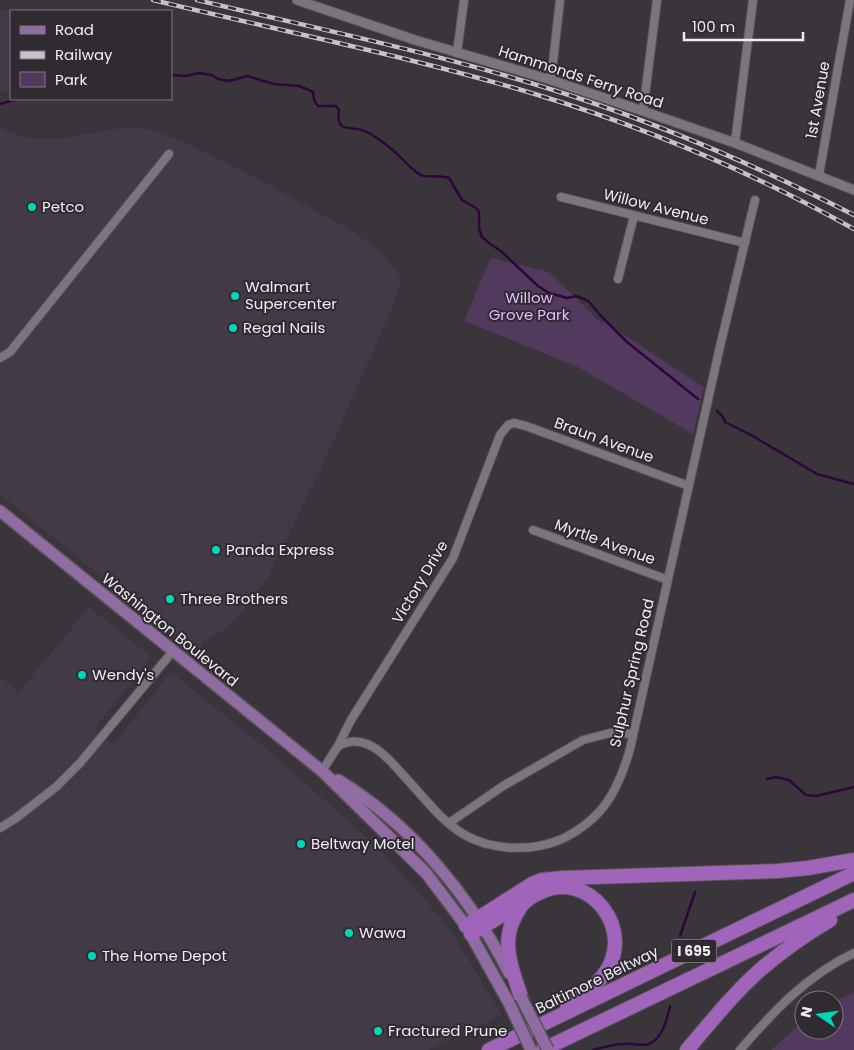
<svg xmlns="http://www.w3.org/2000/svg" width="854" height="1050" viewBox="0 0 854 1050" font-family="Poppins,sans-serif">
  <rect width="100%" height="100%" fill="#39353b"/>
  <g fill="#423a46">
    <path d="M 0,10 L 12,11 L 11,89 L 0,93 Z"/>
    <path d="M 0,127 L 11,133 L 34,139 L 59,139 L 121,128 L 136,127 L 153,130 L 185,143 L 240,169 L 354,232 L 381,252 L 400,276 L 400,283 L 394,304 L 321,469 L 269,575 L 253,599 L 233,621 L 222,631 L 203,642 L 199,653 L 158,623 L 0,494 Z"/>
    <path d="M 89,607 L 152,657 L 94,729 L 113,745 L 171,672 L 267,749 L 382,851 L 447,925 L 502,1015 L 428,1050 L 0,1050 L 0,677 L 19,692 Z"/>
  </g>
  <g fill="#523a5e">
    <path d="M 491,258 L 549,272 L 602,324 L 604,322 L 704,387 L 693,434 L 578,367 L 464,321 Z"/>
    <path d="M 854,992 L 854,1050 L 771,1050 L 804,1021 L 804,1030 L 834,1030 L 834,1002 Z"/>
  </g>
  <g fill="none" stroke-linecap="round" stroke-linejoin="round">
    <g stroke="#2e053d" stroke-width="2.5">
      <path d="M 171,75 L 185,76 L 199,73 L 212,75 L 218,79 L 229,81 L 247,76 L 274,84 L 299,86 L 313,92 L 314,100 L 318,106 L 336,106 L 339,110 C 335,137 354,123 369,133 C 377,138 386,144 394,151 C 401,157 415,174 423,176 C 432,177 440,175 449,178 L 462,200 L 476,208 L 479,212 L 479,229 L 482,237 L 489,243 L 502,252 L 538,286 L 549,293 L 567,298 L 577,296 L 588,301 L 603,318 L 627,342 L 698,399"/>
      <path d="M 0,104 L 18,99"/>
      <path d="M 717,411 L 723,417 L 725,422 L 751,435 L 817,474 L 854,484"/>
      <path d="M 767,779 L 776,777 L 789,780 L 806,795 L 816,796 L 854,787"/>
      <path d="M 680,936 L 695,892"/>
      <path d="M 593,1050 C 603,1047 613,1044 624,1044 C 630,1043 637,1045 643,1045 C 661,1045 667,1020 670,1006"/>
    </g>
    <g stroke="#565258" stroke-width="10">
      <g id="minor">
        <path d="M 457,53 L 464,0"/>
        <path d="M 551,80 L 560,0"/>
        <path d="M 643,111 L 657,0"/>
        <path d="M 735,143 L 753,0"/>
        <path d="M 819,175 L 850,0"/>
        <path d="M 561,197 L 745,243"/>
        <path d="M 618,279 L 634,216"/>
        <path d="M 0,358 L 10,352 L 169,154"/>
        <path d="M 533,530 L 668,580"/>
        <path d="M 338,746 C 348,741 356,740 367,744 C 382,750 393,764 404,776 C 422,795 440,820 463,834 C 492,851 532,852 562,839 C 603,819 618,791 630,749 L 719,351 L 755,200"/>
        <path d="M 322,771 L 338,746 L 351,720 L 453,558 L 500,435 L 508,425 L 514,423 L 526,426 L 689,486"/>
        <path d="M 449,823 L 503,786 L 583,740 L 610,733 L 633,734"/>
        <path d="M 0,828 L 16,818 L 56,787 L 80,763 L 173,651"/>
        <path d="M 740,1050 C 773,1012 807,975 854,953"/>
      </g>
    </g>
    <g stroke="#565258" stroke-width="11">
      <path id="tertiary" d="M 297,0 L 415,40 L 551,80 L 643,111 L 735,143 L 854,190"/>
    </g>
    <g stroke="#565258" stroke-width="14">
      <g id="primary">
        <path d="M 0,511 L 322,771 L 426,873 L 466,926 L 509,1003"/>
        <path d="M 338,780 C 412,825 470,896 509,973"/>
      </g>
    </g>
    <g stroke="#565258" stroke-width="16">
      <g id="motorway">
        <path d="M 466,926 L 532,884 L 542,880 L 563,878 L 778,871 L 808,868 L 854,860"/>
        <path d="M 471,934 L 522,903"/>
        <path d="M 521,997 C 515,977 505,955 509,934 C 510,924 516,914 521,906 C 526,900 532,896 539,893 C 587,867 639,930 603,976 C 593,988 579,996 567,1005"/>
        <path d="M 489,1050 L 854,873"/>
        <path d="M 542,1050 L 854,900"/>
        <path d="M 687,1050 C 710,1023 733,994 760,970 C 782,951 805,935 830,920"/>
      </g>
    </g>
    <use href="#minor" stroke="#7b767e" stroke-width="8"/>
    <use href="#tertiary" stroke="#7b767e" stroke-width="9"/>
    <use href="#primary" stroke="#916ca3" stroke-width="11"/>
    <use href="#motorway" stroke="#a065bb" stroke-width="14"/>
    <g stroke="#c6c2c8" stroke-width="4.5">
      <g id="rail">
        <path d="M 153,0 C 282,31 412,57 538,95 C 647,128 754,173 854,229"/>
        <path d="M 197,0 C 327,31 460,58 587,101 C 679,132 767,171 854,215"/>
      </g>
    </g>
    <use href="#rail" stroke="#2f2b31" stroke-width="2.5" stroke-dasharray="8" stroke-linecap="butt"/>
    <g stroke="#565258" stroke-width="14" stroke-linecap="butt">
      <g id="primary-bridge">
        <path d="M 521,997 L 548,1050"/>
        <path d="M 509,1003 L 531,1050"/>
      </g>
    </g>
    <use href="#primary-bridge" stroke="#916ca3" stroke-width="11"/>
  </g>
  <g fill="#00d5b7" stroke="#2f2b31" stroke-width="2">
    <circle cx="32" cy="207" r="5"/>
    <circle cx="235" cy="296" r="5"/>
    <circle cx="233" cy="328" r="5"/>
    <circle cx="216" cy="550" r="5"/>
    <circle cx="170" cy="599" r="5"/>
    <circle cx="82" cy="675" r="5"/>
    <circle cx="301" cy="844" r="5"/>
    <circle cx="349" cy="933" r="5"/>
    <circle cx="92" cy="956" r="5"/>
    <circle cx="378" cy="1031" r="5"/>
  </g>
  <g text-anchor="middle" stroke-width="4" stroke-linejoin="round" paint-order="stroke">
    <rect fill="#2f2b31" stroke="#b6b3b8" stroke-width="1" x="671.5" y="939.5" width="45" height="23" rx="4"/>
    <g font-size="14" font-weight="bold" fill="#f0edf2">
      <text x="694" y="956">I 695</text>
    </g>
    <g font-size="15" fill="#f0edf2" stroke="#2f2b31">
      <text transform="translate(581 77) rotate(18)" y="5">Hammonds Ferry Road</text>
      <text transform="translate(818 100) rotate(-80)" y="5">1st Avenue</text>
      <text transform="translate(656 207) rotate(14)" y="5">Willow Avenue</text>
      <text transform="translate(604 440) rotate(20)" y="5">Braun Avenue</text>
      <text transform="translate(605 542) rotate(20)" y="5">Myrtle Avenue</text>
      <text transform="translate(420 582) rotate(-59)" y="5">Victory Drive</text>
      <text transform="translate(170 630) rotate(39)" y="5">Washington Boulevard</text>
      <text transform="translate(632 673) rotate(-77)" y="5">Sulphur Spring Road</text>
      <text transform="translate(597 980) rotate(-26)" y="5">Baltimore Beltway</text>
    </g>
    <g font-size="15" fill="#f0edf2" stroke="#2f2b31" text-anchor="start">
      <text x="42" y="212">Petco</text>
      <text x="245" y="292">Walmart<tspan x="245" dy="17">Supercenter</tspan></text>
      <text x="243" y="333">Regal Nails</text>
      <text x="226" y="555">Panda Express</text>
      <text x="180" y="604">Three Brothers</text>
      <text x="92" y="680">Wendy's</text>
      <text x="311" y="849">Beltway Motel</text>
      <text x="359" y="938">Wawa</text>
      <text x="102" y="961">The Home Depot</text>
      <text x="388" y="1036">Fractured Prune</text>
    </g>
    <g font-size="15" fill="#e7b9fe" stroke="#2f2b31">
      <text x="529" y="303">Willow<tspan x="529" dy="17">Grove Park</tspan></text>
    </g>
  </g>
  <rect x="10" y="10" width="162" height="90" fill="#2f2b31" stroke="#7c797e"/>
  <rect x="20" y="26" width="25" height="8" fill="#916ca3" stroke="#7c797e"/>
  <text x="55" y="35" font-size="15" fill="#f0edf2">Road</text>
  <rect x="20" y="51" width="25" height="8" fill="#c6c2c8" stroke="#7c797e"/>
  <text x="55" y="60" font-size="15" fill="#f0edf2">Railway</text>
  <rect x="20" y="72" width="25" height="15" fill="#523a5e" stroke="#7c797e"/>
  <text x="55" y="85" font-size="15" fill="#f0edf2">Park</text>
  <g transform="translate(819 1015) rotate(283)"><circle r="24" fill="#2f2b31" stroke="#7c797e"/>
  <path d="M0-4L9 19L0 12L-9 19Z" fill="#00d5b7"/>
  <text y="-8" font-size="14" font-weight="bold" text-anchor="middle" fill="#f0edf2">N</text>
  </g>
  <path d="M684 32v8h119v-8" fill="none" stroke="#f0edf2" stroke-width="2.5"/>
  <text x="692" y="32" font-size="15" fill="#f0edf2" stroke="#2f2b31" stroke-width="4" paint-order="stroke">100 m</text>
</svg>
